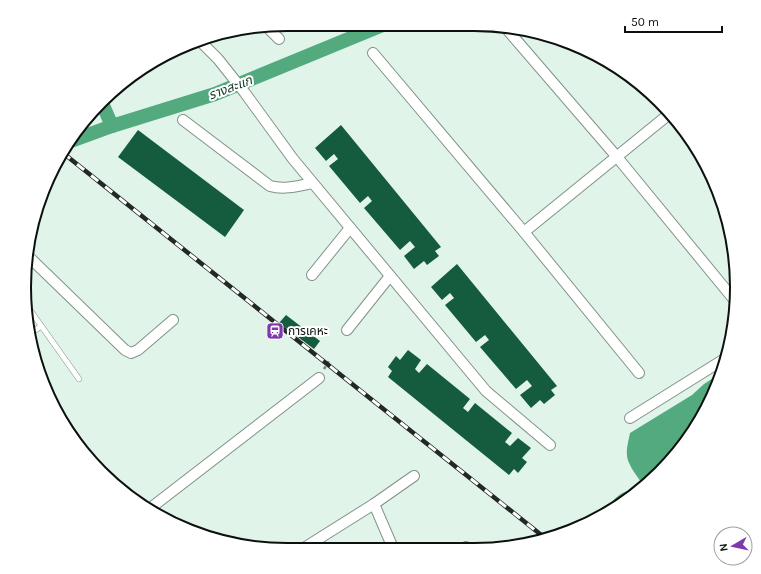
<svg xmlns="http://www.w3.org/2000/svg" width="761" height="574" viewBox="0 0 761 574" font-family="Karla,'Noto Sans Thai',sans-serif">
  <rect width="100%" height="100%" fill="#e1f4e9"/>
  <g fill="#52aa7e">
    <path d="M 721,373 C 708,417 678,458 642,488 L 643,485 C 639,478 633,472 630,465 C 624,454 628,444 630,433 L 692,395 L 704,384 Z"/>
    <path d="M 630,490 L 635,493 L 620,506 L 600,516 C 610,506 615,494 630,490 Z"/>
  </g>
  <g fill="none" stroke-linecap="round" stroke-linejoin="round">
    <g stroke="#52aa7e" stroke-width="14">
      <path d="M 102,103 L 112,126"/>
      <path d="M 71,141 L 112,126 L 215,94 L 385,24"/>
    </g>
  </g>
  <g fill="#145c3d">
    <path d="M 341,125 L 441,247 L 435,251 L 439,256 L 427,265 L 424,261 L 414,269 L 404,256 L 415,247 L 410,241 L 400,250 L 364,208 L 372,201 L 368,196 L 360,203 L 329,166 L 338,159 L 334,154 L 326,161 L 315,148 Z"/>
    <path d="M 138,130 L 244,210 L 225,237 L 118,157 Z"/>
    <path d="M 457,264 L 557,386 L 551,390 L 555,395 L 544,404 L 540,400 L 531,408 L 520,395 L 532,386 L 527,380 L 516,389 L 480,347 L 489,340 L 485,335 L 476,342 L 445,305 L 454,298 L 450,293 L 442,300 L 431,287 Z"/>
    <path d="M 286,315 L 320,341 L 314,349 L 279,323 Z"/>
    <path d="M 408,350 L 421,360 L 415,369 L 419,373 L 427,364 L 470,399 L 463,408 L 468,412 L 475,403 L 512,433 L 505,442 L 510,446 L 518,438 L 531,448 L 522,458 L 527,462 L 518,473 L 514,469 L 509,475 L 388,377 L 392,371 L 388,367 L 396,356 L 400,360 Z"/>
  </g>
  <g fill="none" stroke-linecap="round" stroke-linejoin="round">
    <g stroke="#819288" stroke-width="6">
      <g id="lane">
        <path d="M 25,303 L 79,379"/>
        <path d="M 30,334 L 41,326"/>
      </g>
    </g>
    <g stroke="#819288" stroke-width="12">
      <g id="street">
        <path d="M 267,27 L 279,39"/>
        <path d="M 505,27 L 617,157 L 736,302"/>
        <path d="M 200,41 L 218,59 L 245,93 L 293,159 L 486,391 L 550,445"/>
        <path d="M 373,53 L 524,232 L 639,373"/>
        <path d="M 183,120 L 270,186 C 284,190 298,186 312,183"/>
        <path d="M 524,232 L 668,115"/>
        <path d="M 28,256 L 125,350 L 131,353 L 138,350 L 173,320"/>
        <path d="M 312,275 L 350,228"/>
        <path d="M 347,330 L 390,276"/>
        <path d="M 630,418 L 726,358"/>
        <path d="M 61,419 L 81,448"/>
        <path d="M 374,504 L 393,548"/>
        <path d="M 148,510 L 319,378"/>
        <path d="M 466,547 L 468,548"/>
        <path d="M 304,548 L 374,504 L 414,476"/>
      </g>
    </g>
    <path stroke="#77847d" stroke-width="2.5" stroke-dasharray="3 3" stroke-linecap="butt" d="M 324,369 L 329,361"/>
    <use href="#lane" stroke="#fff" stroke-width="5"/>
    <use href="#street" stroke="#fff" stroke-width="10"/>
    <g stroke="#212825" stroke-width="4.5">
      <path id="rail" d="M 63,153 L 545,538"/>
    </g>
    <use href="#rail" stroke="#fff" stroke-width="3" stroke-dasharray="9" stroke-linecap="butt"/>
  </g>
  <defs>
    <g id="station-square" transform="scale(0.9)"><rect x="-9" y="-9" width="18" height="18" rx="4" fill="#8039ac" stroke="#fff"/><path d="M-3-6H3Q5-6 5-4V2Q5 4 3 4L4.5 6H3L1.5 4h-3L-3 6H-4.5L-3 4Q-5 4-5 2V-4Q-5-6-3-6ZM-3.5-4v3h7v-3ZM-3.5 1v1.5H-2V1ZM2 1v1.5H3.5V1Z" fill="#fff"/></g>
  </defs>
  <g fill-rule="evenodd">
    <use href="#station-square" x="275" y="331"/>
  </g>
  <g text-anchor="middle" stroke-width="4" stroke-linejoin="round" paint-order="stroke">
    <g font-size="12" fill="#0b110e" stroke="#fff" text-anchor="start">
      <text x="288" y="335">การเคหะ</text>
    </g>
    <g font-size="13" font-style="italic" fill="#113825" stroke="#fff">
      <text transform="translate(230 87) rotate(-21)" y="5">รางสะแก</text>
    </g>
  </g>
  <path d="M0 0H761V574H0ZM287 31H474A256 256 0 0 1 730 287V287A256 256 0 0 1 474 543H287A256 256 0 0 1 31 287V287A256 256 0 0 1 287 31Z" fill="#fff" fill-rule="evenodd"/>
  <path fill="none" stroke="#0b110e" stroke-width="2" d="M287 31H474A256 256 0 0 1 730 287V287A256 256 0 0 1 474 543H287A256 256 0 0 1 31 287V287A256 256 0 0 1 287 31Z"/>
  <g transform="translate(733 546) rotate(261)"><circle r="19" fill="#ffffff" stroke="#9da09f"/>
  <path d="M0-3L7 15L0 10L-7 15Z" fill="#8039ac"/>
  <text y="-6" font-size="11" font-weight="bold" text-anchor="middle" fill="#0b110e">N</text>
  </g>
  <path d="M625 26v6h97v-6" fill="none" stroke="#0b110e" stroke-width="2"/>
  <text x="631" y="26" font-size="12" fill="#0b110e" stroke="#ffffff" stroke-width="3" paint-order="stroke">50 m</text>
</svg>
